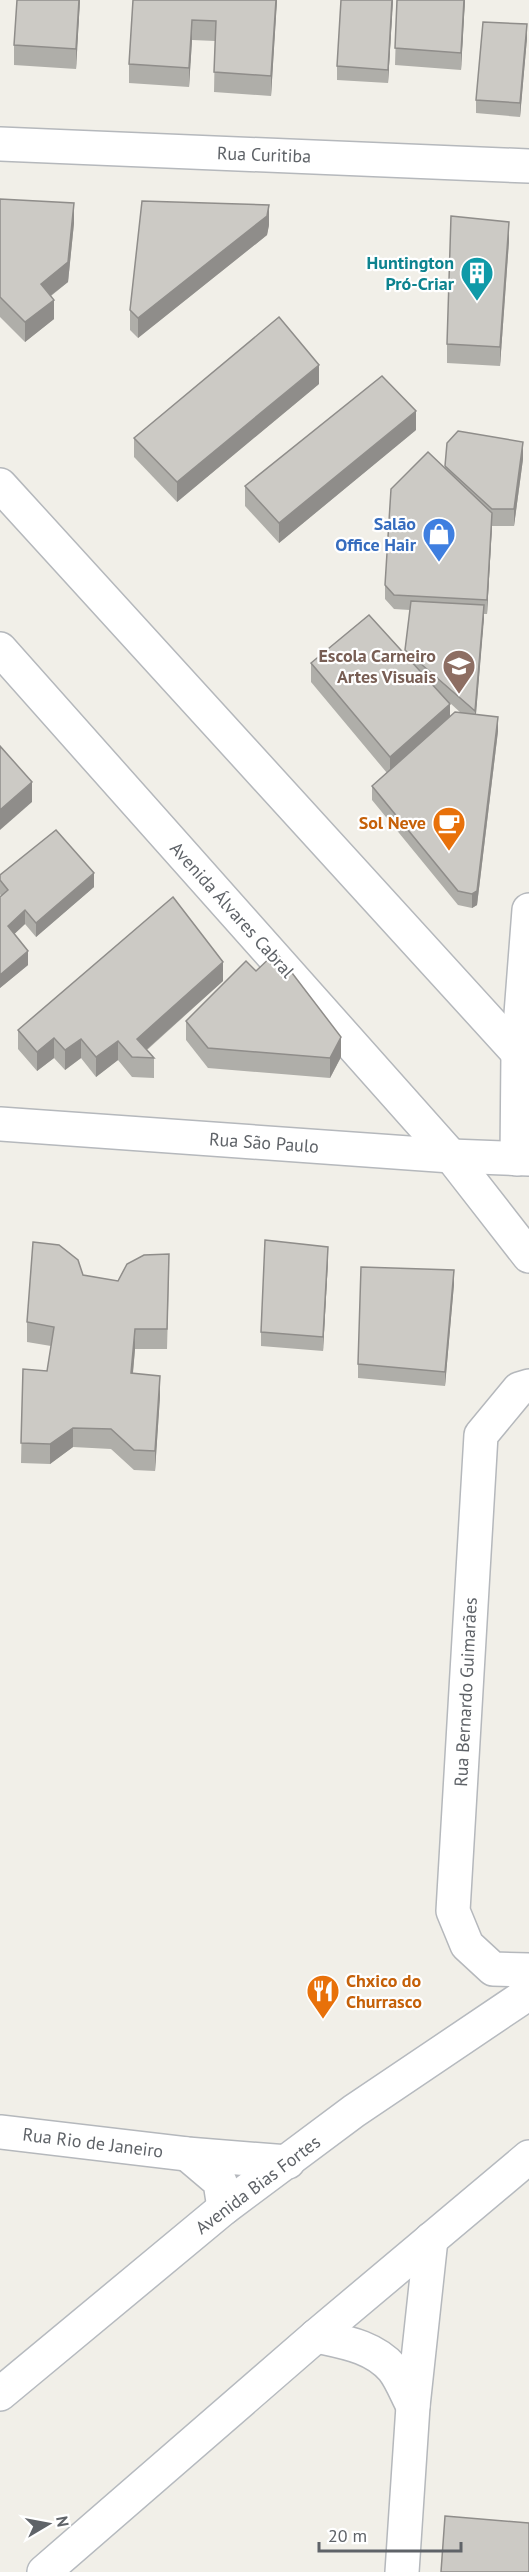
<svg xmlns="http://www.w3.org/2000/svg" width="529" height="2572" viewBox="0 0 529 2572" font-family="'PT Sans',sans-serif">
  <rect width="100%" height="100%" fill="#f1efe8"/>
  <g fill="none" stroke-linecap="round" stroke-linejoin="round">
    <g stroke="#b5b8bc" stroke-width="36">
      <g id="minor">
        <path d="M 517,1159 L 518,1053 L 529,910"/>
        <path d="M 529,1386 L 519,1389 L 481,1435 L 453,1911 L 467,1945 L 493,1969 L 529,1970"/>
        <path d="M 0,2132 L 187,2154 L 288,2162"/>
        <path d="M 187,2154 L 220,2182 L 224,2208"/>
        <path d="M 316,2336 C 343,2342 373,2346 393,2369 C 401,2379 407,2395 413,2406"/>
        <path d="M 402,2572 L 413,2406 L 431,2239"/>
      </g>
    </g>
    <g stroke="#b5b8bc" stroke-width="36">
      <g id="tertiary">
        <path d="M 0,144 L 529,166"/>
        <path d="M 0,485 L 529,1065"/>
        <path d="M 0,649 L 451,1156 L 529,1256"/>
        <path d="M 0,1124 L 451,1156 L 529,1159"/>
      </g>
    </g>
    <g stroke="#b6babf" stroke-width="36">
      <g id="secondary">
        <path d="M 0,2394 L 224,2208 L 354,2111 L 529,1993"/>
        <path d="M 44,2572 L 316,2336 L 529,2157"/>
      </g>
    </g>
    <use href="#minor" stroke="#fff" stroke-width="33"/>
    <use href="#tertiary" stroke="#fff" stroke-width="33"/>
    <use href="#secondary" stroke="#fff" stroke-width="33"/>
  </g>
  <g fill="#afaea9" fill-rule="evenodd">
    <path d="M 17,0 L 80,0 L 76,69 L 14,65 L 14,45 Z"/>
    <path d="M 133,0 L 277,0 L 271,96 L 214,92 L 215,41 L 192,40 L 189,87 L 129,83 L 129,64 Z"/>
    <path d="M 393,0 L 388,83 L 337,80 L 337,66 Z"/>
    <path d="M 397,0 L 465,0 L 461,70 L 395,65 Z"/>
    <path d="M 527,38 L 520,117 L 476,113 L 476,100 Z"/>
    <path d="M 0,199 L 74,223 L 68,282 L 51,296 L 54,319 L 25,342 L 0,317 Z"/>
    <path d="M 269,225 L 267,235 L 138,338 L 130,330 L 130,310 Z"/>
    <path d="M 509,241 L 500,366 L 447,363 L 447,344 Z"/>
    <path d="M 319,384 L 177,502 L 134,457 L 134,438 Z"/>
    <path d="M 416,430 L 279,543 L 245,506 L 245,486 Z"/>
    <path d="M 523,459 L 514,526 L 492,526 L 487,614 L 484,614 L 476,714 L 498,731 L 477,905 L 472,908 L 458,905 L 372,800 L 372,786 L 387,773 L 311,682 L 311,663 L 405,653 L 410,610 L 394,609 L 385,599 L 385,585 L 445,468 L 445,466 ZM 450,703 L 461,713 L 450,716 Z"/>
    <path d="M 0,875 L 94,887 L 36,937 L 25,924 L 14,934 L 28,965 L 0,988 L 1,896 L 0,894 Z"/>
    <path d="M 223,981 L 147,1050 L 154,1058 L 154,1078 L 132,1077 L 118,1060 L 96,1077 L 81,1058 L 65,1070 L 54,1058 L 37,1071 L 18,1049 L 18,1030 Z"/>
    <path d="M 186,1021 L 341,1057 L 330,1078 L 208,1068 L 186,1040 Z"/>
    <path d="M 328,1261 L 323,1351 L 261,1346 L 261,1332 Z"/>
    <path d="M 169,1274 L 167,1349 L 135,1349 L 133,1373 L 160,1396 L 155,1471 L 134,1470 L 111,1449 L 73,1447 L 50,1464 L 21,1463 L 23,1369 L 47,1371 L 51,1346 L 27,1342 L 27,1322 L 83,1275 L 118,1281 Z"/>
    <path d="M 454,1284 L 445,1386 L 358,1378 L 358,1364 Z"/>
  </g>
  <g fill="#8f8d8a">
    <path d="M 79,0 L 80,0 L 76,69 L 76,49 Z"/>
    <path d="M 276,0 L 277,0 L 271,96 L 271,76 Z"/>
    <path d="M 392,0 L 393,0 L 388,83 L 388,70 Z"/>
    <path d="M 464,0 L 465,0 L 461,70 L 461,53 Z"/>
    <path d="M 192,20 L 192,40 L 189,87 L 189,68 Z"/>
    <path d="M 527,24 L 527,38 L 520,117 L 520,103 Z"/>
    <path d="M 74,203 L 74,223 L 68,282 L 41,303 L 41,284 Z"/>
    <path d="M 269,205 L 269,225 L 267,235 L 138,338 L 138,318 Z"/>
    <path d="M 509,222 L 509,241 L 500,366 L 500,347 Z"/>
    <path d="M 54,300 L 54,319 L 25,342 L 25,322 Z"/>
    <path d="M 319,365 L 319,384 L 177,502 L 177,482 Z"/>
    <path d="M 416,411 L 416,430 L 279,543 L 279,523 Z"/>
    <path d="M 523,442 L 523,459 L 514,526 L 514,509 Z"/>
    <path d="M 492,513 L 492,526 L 487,614 L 487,600 Z"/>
    <path d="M 484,605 L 484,619 L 475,725 L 475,711 Z"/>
    <path d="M 450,704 L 450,722 L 390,776 L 390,757 Z"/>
    <path d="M 498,717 L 498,731 L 477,905 L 472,908 L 472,894 Z"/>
    <path d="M 32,782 L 32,802 L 0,830 L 0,810 Z"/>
    <path d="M 94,873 L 94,887 L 36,937 L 36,923 Z"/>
    <path d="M 25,910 L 25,924 L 8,940 L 8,926 Z"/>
    <path d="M 28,951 L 28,965 L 0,988 L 0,975 Z"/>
    <path d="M 223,962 L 223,981 L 137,1058 L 137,1039 Z"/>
    <path d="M 341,1037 L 341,1057 L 330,1078 L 330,1058 Z"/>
    <path d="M 54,1038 L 54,1058 L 37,1071 L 37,1052 Z"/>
    <path d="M 81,1039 L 81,1058 L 65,1070 L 65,1050 Z"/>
    <path d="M 118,1041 L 118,1060 L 96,1077 L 96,1057 Z"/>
    <path d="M 328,1247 L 328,1261 L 323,1351 L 323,1337 Z"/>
    <path d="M 454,1270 L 454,1284 L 445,1386 L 445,1372 Z"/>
    <path d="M 135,1329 L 135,1349 L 131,1393 L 131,1373 Z"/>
    <path d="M 160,1376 L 160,1396 L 155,1471 L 155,1451 Z"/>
    <path d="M 73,1428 L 73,1447 L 50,1464 L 50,1444 Z"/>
  </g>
  <g fill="#cccac5" stroke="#8f8d8a" stroke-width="1.5">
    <path d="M 17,0 L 79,0 L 76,49 L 14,45 Z"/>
    <path d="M 133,0 L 276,0 L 271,76 L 214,72 L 216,21 L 192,20 L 189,68 L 129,64 Z"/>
    <path d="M 341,0 L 392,0 L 388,70 L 337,66 Z"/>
    <path d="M 397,0 L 464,0 L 461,53 L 395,48 Z"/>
    <path d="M 483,22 L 527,24 L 520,103 L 476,100 Z"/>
    <path d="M 0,199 L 74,203 L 68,262 L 41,284 L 54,300 L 25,322 L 0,297 Z"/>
    <path d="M 142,201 L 269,205 L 267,216 L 138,318 L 130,310 Z"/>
    <path d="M 451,216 L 509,222 L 500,347 L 447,344 Z"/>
    <path d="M 279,317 L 319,365 L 177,482 L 134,438 Z"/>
    <path d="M 382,376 L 416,411 L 279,523 L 245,486 Z"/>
    <path d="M 458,431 L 523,442 L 514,509 L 492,509 L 445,466 L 447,443 Z"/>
    <path d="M 428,452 L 492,513 L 487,600 L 394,595 L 385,585 L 391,489 Z"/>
    <path d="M 411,601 L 484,605 L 475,711 L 405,650 Z"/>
    <path d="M 369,615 L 450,704 L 390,757 L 311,663 Z"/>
    <path d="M 455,712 L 498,717 L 477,891 L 472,894 L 458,891 L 372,786 Z"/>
    <path d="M 0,746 L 32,782 L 0,810 Z"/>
    <path d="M 56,830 L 94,873 L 36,923 L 25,910 L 8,926 L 28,951 L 0,975 L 0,897 L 8,890 L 0,880 L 0,875 Z"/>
    <path d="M 173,897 L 223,962 L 137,1039 L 154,1058 L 132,1057 L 118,1041 L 96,1057 L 81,1039 L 65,1050 L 54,1038 L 37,1052 L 18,1030 Z"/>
    <path d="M 276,952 L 341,1037 L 330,1058 L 208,1048 L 186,1021 L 246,961 L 256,971 Z"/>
    <path d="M 265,1240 L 328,1247 L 323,1337 L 261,1332 Z"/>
    <path d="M 33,1242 L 59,1245 L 78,1260 L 83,1275 L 118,1281 L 127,1264 L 144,1255 L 169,1254 L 167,1329 L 135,1329 L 131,1373 L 160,1376 L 155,1451 L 134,1450 L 111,1429 L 73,1428 L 50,1444 L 21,1443 L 23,1369 L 47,1371 L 54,1327 L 27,1322 Z"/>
    <path d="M 361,1267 L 454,1270 L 445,1372 L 358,1364 Z"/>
    <path d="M 445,2516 L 529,2523 L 529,2572 L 441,2572 Z"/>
  </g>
  <defs>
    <g id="building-pin" transform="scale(1.725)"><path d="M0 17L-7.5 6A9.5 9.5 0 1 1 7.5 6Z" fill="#0f9aa8" stroke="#fff"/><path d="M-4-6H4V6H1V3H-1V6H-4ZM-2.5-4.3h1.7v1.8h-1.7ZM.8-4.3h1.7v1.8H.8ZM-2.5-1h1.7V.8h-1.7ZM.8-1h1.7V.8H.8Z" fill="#fff"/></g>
    <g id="shop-pin" transform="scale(1.725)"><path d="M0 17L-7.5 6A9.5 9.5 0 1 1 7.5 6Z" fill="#3f7fe0" stroke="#fff"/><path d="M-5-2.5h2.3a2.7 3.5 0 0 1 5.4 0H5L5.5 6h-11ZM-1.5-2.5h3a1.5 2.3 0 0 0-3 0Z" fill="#fff"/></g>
    <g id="school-pin" transform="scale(1.725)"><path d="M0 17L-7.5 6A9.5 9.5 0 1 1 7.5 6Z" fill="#8d6e63" stroke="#fff"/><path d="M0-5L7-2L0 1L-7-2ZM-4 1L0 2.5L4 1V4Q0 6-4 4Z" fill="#fff"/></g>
    <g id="cafe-pin" transform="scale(1.725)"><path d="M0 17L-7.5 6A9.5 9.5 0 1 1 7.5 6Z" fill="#e8710a" stroke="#fff"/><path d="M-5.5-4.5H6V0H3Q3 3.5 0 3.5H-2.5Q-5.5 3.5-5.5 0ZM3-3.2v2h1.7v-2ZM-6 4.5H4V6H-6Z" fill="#fff"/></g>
    <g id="restaurant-pin" transform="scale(1.725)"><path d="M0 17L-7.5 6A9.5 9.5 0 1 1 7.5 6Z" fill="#e8710a" stroke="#fff"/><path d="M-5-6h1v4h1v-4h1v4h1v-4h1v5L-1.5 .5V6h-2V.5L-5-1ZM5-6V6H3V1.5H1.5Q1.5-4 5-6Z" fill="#fff"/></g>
  </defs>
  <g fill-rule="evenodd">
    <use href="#building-pin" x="477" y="273"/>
    <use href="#shop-pin" x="439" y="534"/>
    <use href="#school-pin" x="459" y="666"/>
    <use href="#cafe-pin" x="449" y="823"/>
    <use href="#restaurant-pin" x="323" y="1991"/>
  </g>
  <g text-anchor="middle" stroke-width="4.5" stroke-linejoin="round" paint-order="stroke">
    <g font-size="18" fill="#5f6368" stroke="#fff">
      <text transform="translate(264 155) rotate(2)" y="6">Rua Curitiba</text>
      <text transform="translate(232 910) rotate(48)" y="6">Avenida Álvares Cabral</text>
      <text transform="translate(264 1143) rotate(4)" y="6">Rua São Paulo</text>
      <text transform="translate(466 1692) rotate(-87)" y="6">Rua Bernardo Guimarães</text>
      <text transform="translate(93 2143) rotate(7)" y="6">Rua Rio de Janeiro</text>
      <text transform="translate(258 2185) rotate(-37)" y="6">Avenida Bias Fortes</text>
    </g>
    <g font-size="18" font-weight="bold" fill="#0d838f" stroke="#fff" text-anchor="end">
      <text x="454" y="269">Huntington<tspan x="454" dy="21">Pró-Criar</tspan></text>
    </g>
    <g font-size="18" font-weight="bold" fill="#366cbe" stroke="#fff" text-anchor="end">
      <text x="416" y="530">Salão<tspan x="416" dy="21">Office Hair</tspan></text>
    </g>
    <g font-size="18" font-weight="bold" fill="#785e54" stroke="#fff" text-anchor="end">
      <text x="436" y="662">Escola Carneiro<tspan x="436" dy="21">Artes Visuais</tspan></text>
    </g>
    <g font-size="18" font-weight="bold" fill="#c56008" stroke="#fff" text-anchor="end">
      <text x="426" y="829">Sol Neve</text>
      <text x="346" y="1987" text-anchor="start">Chxico do<tspan x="346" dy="21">Churrasco</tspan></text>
    </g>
  </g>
  <g transform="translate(48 2524) rotate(80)" stroke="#ffffff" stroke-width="4.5" paint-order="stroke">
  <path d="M0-4.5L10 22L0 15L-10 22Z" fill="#5f6368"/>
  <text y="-9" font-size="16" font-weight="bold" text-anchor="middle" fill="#5f6368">N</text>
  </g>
  <path d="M319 2542v9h142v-9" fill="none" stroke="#5f6368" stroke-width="3"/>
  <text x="328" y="2542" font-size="18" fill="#5f6368" stroke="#ffffff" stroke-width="4.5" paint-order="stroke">20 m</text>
</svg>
